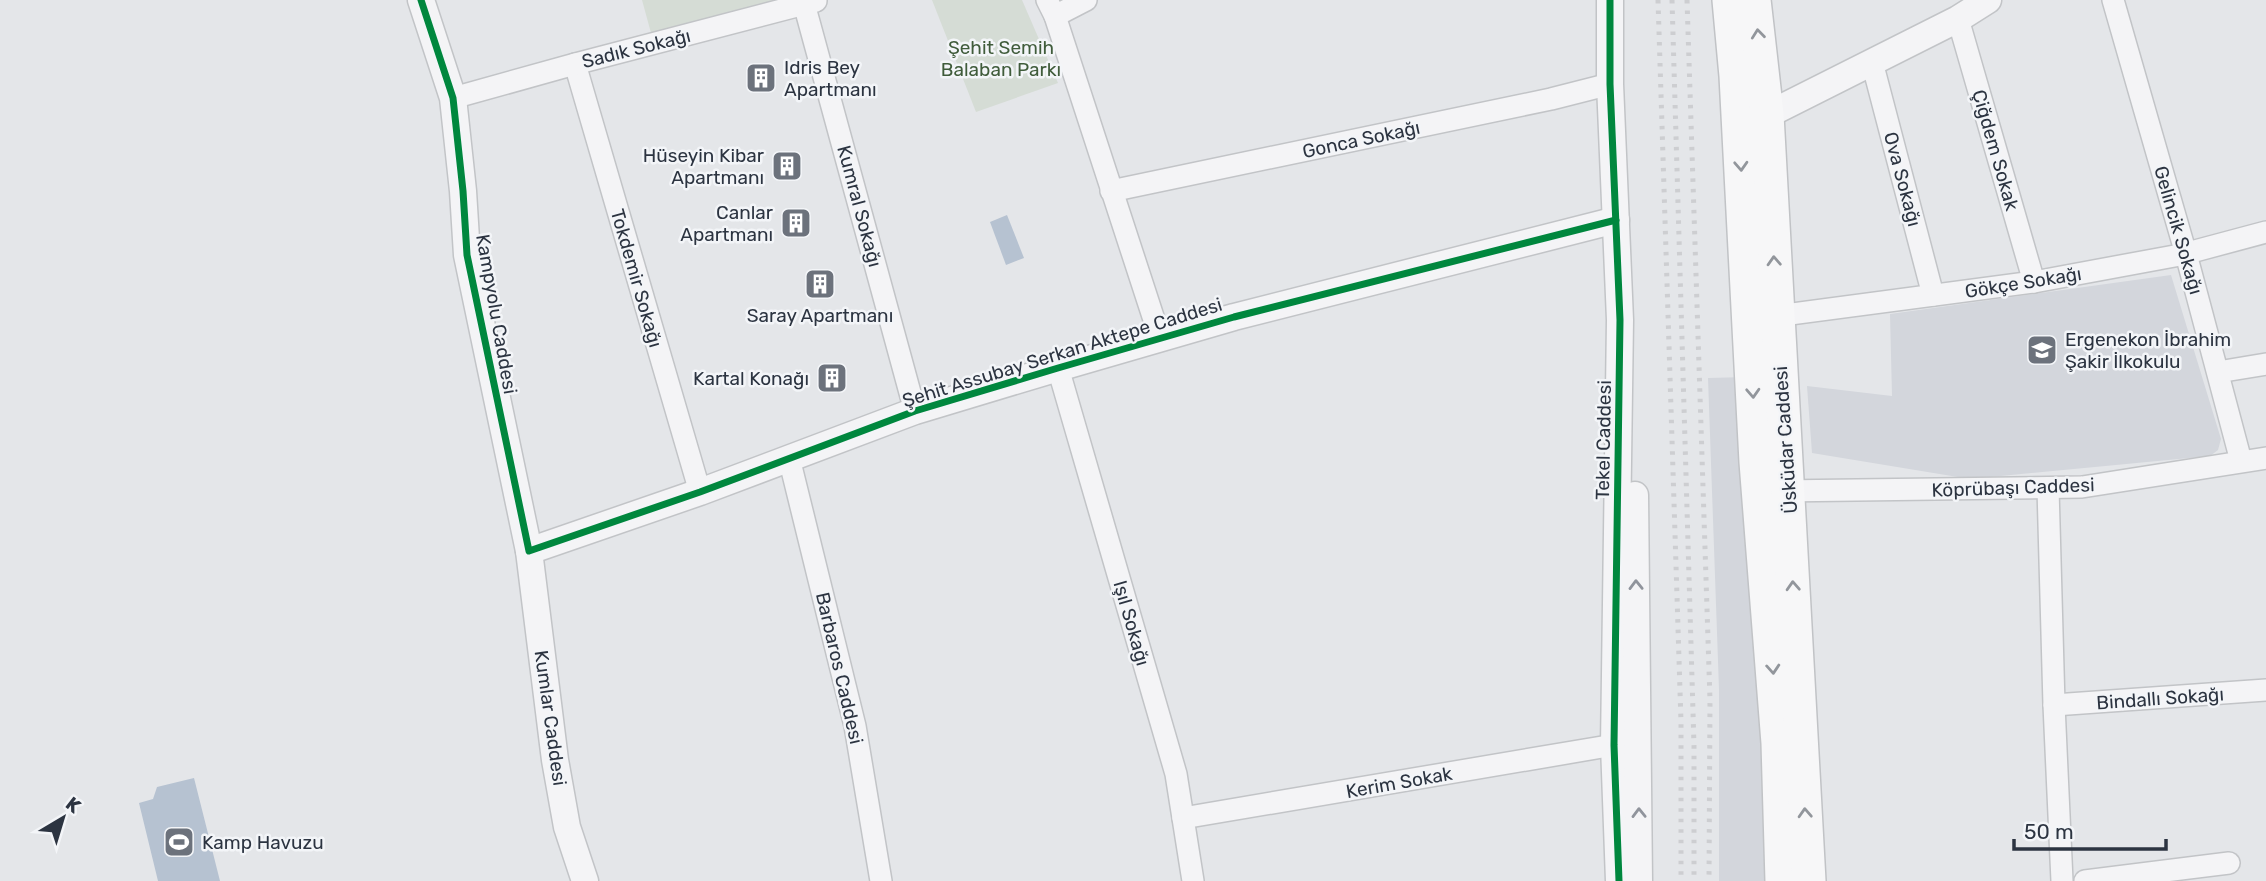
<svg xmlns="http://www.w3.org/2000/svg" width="2266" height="881" viewBox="0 0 2266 881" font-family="Rubik,sans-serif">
  <rect width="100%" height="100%" fill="#e4e6e9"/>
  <g fill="#d3d6dc">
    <path d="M 2171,275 L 2221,439 L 2218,450 L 2210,456 L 1970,479 L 1812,453 L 1807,386 L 1892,396 L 1890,314 Z"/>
    <path d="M 1746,377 L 1777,881 L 1719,881 L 1719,689 L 1708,378 Z"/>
  </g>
  <g fill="#d5dcd5">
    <path d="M 642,0 L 783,0 L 651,33 Z"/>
    <path d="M 932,0 L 1022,0 L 1058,83 L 976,112 Z"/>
  </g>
  <g fill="#b6c2d1">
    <path d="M 1007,215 L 1024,258 L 1006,265 L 990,222 Z"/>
    <path d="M 194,778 L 220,881 L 158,881 L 139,803 L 153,799 L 157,787 Z"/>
  </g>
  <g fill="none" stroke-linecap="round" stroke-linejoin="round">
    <g stroke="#c2c4c7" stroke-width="24">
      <g id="minor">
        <path d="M 803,0 L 915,411"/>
        <path d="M 1047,0 L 1055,16 L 1160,338"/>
        <path d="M 2113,0 L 2186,254 L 2241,461"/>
        <path d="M 1055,16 L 1086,0"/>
        <path d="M 1958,19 L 2034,282"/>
        <path d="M 1872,62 L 1933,295"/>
        <path d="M 575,64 L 700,492"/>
        <path d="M 453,98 L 575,64 L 816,1"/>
        <path d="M 1111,191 L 1551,99 L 1610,84"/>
        <path d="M 1776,316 L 2034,282 L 2180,255 L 2266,232"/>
        <path d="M 1058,368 L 1176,774 L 1193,881"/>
        <path d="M 2218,372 L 2266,364"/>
        <path d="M 789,458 L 855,726 L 881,881"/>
        <path d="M 2048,488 L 2054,705 L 2062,881"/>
        <path d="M 1777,491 L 2082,487 L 2266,458"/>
        <path d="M 2054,705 L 2266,690"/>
        <path d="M 1183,818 L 1614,745"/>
        <path d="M 2085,881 L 2229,863"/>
      </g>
    </g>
    <g stroke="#c2c4c7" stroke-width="29">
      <g id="tertiary">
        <path d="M 421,0 L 453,98 L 463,191 L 467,255 L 529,551 L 555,760 L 567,827 L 585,881"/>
        <path d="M 1610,0 L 1610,84 L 1620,320 L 1614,745 L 1619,881"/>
        <path d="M 1751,123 L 1958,19 L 1988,0"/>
        <path d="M 1635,495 L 1639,881"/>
        <path d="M 529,551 L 700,492 L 915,411 L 1058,368 L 1234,317 L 1616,220"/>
      </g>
    </g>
    <g stroke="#c1c3c6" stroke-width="36">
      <g id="primary">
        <path d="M 1729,0 L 1736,76 L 1756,462 L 1778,743 L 1782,881"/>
        <path d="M 1754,0 L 1767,115 L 1809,881"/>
      </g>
    </g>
    <use href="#minor" stroke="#f4f4f6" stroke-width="21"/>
    <use href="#tertiary" stroke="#f4f4f6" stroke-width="26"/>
    <use href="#primary" stroke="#f7f7f8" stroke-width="33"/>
    <g stroke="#cdced1" stroke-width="5" stroke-dasharray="3.5 7" stroke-linecap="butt">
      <path d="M 1658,0 L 1681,722 L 1681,881"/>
      <path d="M 1672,0 L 1694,746 L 1694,881"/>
      <path d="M 1687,0 L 1710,700 L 1709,881"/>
    </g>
    <g stroke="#f3f5f8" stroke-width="11">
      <g id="cycleway">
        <path d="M 421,0 L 453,98 L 463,191 L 467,255 L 529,551 L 700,492 L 915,411 L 1058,368 L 1234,317 L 1616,220"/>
        <path d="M 1610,0 L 1610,84 L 1620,320 L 1614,745 L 1619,881"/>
      </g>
    </g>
    <use href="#cycleway" stroke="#00873e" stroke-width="7"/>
  </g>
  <defs><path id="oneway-chevron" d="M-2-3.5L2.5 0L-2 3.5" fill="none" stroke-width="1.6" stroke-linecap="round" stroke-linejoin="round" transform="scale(1.75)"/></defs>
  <g stroke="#92969c">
    <use href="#oneway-chevron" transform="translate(1758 34) rotate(-96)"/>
    <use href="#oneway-chevron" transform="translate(1741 166) rotate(87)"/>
    <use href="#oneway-chevron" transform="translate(1774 261) rotate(-93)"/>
    <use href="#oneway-chevron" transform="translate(1753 393) rotate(87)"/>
    <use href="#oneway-chevron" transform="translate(1793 586) rotate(-93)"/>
    <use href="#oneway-chevron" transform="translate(1773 669) rotate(86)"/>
    <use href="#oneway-chevron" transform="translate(1805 813) rotate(-93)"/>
  </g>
  <g stroke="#90949c">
    <use href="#oneway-chevron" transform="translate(1636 585) rotate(-91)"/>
    <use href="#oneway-chevron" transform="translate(1639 813) rotate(-91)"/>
  </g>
  <defs>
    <g id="building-square" transform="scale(1.575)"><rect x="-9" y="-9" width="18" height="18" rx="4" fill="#6c727c" stroke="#f3f5f8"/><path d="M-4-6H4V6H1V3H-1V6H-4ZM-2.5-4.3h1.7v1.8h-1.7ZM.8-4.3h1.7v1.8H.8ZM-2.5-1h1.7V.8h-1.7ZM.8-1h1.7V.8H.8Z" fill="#fff"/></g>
    <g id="school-square" transform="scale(1.575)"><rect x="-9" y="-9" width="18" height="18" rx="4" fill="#6c727c" stroke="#f3f5f8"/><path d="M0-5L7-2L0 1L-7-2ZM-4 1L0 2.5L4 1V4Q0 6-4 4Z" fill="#fff"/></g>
    <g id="stadium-square" transform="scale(1.575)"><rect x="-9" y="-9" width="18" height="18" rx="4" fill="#6c727c" stroke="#f3f5f8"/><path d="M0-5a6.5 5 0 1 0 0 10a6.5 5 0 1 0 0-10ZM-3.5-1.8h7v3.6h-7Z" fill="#fff"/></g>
  </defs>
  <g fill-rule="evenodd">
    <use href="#building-square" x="761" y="78"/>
    <use href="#building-square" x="787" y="166"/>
    <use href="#building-square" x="796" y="223"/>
    <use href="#building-square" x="820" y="284"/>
    <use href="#school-square" x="2042" y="350"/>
    <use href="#building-square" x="832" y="378"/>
    <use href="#stadium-square" x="179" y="842"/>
  </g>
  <g text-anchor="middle" stroke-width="5" stroke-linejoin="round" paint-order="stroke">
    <g font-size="19" fill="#405c3b" stroke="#f3f5f8">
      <text x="1001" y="54">Şehit Semih<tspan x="1001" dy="22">Balaban Parkı</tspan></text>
    </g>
    <g font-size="19" fill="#2c3441" stroke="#f3f5f8">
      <text transform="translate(636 48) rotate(-14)" y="7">Sadık Sokağı</text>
      <text transform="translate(1361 139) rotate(-12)" y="7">Gonca Sokağı</text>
      <text transform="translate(1996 150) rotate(74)" y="7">Çiğdem Sokak</text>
      <text transform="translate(1903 179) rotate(75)" y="7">Ova Sokağı</text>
      <text transform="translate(860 206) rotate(75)" y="7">Kumral Sokağı</text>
      <text transform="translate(2179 230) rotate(74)" y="7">Gelincik Sokağı</text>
      <text transform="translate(637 278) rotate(74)" y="7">Tokdemir Sokağı</text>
      <text transform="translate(2023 282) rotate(-9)" y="7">Gökçe Sokağı</text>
      <text transform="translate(497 314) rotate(80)" y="7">Kampyolu Caddesi</text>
      <text transform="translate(1062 352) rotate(-17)" y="7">Şehit Assubay Serkan Aktepe Caddesi</text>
      <text transform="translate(1603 440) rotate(-89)" y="7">Tekel Caddesi</text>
      <text transform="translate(1785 440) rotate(-94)" y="7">Üsküdar Caddesi</text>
      <text transform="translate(2013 487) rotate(-2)" y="7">Köprübaşı Caddesi</text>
      <text transform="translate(1132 623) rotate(74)" y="7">Işıl Sokağı</text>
      <text transform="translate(840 668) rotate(77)" y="7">Barbaros Caddesi</text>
      <text transform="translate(2160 698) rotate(-4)" y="7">Bindallı Sokağı</text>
      <text transform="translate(551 718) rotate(82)" y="7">Kumlar Caddesi</text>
      <text transform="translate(1399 782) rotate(-10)" y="7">Kerim Sokak</text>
    </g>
    <g font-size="19" fill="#2c3441" stroke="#f3f5f8" text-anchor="start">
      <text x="784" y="74">Idris Bey<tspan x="784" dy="22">Apartmanı</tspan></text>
      <text x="764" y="162" text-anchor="end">Hüseyin Kibar<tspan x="764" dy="22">Apartmanı</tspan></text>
      <text x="773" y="219" text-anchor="end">Canlar<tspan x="773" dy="22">Apartmanı</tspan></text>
      <text x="820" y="322" text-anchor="middle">Saray Apartmanı</text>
      <text x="2065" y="346">Ergenekon İbrahim<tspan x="2065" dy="22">Şakir İlkokulu</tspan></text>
      <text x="809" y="385" text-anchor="end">Kartal Konağı</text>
      <text x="202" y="849">Kamp Havuzu</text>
    </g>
  </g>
  <g transform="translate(63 818) rotate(38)" stroke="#f3f5f8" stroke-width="5" paint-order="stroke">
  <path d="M0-5L12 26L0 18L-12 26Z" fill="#2c3441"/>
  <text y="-10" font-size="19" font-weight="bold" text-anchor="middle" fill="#2c3441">K</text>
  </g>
  <path d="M2014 839v10h152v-10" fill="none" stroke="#2c3441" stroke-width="3.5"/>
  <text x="2024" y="839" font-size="21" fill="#2c3441" stroke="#f3f5f8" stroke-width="5" paint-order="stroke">50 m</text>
</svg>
